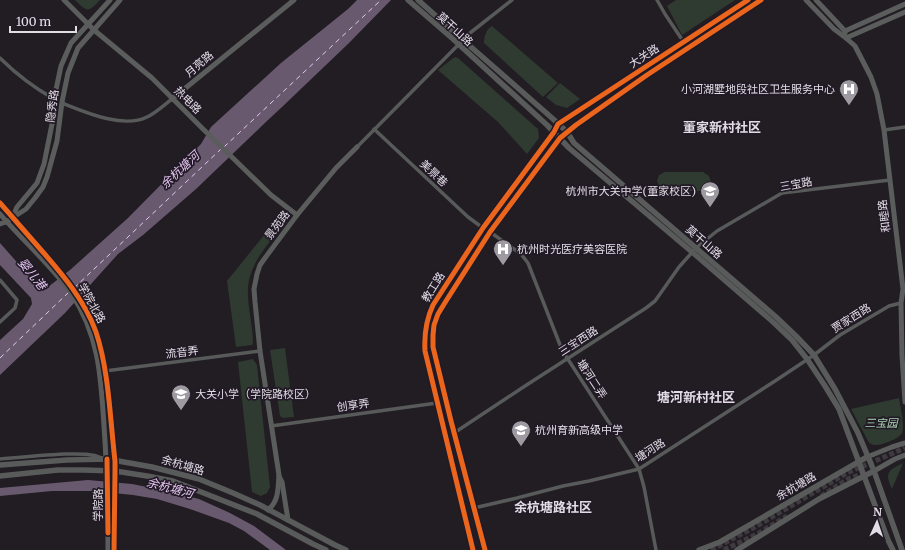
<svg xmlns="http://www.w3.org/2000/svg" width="905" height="550" viewBox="0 0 905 550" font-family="Merriweather,'Noto Sans SC',serif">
  <rect width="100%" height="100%" fill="#211d23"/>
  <g fill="#2f3a31">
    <path d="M 75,0 L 100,0 C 88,13 87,12 75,0 Z"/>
    <path d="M 676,0 L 735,0 L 682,35 L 667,6 Z"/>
    <path d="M 492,26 L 558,83 L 543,97 L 484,43 C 484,36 486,30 492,26 Z"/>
    <path d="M 455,57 L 458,58 L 538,129 L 539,138 L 527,154 L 498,122 L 438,70 L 452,59 Z"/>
    <path d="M 560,83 L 580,99 L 567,108 L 556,105 L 546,97 Z"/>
    <path d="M 665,172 L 703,172 L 709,176 L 711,182 L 706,191 L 665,191 L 660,188 L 657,181 L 659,175 Z"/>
    <path d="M 281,214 L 284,216 L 285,223 C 270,242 250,262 248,287 C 247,306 253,325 253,343 L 252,345 L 236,347 L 227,281 Z"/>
    <path d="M 285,348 L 294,417 L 283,418 L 280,416 L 270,350 Z"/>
    <path d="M 253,359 L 257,365 L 270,487 L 267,493 L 261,496 L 252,492 L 238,362 Z"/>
    <path d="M 899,398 C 900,405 905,426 902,433 C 899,439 882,445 876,445 C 872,445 870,444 868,441 L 851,409 Z"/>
    <path d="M 903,463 L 892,489 C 884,472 889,470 903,463 Z"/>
  </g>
  <g fill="#68596f">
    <path d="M 357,0 L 391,0 L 349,43 L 282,107 L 268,120 L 196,189 L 143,235 L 118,254 L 65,313 L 0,375 L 0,340 L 23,319 L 32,304 L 31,298 L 0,265 L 0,243 L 38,286 L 43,289 L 48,287 L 70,270 L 128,218 L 201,144 L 211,127 L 281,63 L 348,9 Z"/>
    <path d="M 88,480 L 132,484 L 167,491 L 199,499 L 230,513 L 254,526 L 286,550 L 270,550 L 244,531 L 229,523 L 190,509 L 157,499 L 133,495 L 93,491 L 52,491 L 0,496 L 0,488 Z"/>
  </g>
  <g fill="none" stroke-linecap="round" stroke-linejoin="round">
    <g stroke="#e7c7f4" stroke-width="1" stroke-dasharray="5 4" stroke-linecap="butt">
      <path d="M 224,147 L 381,0"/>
      <path d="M 74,288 L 221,149"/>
      <path d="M 0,358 L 68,293"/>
    </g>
    <g stroke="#3e3a40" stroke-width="5" stroke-dasharray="5 2.5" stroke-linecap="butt">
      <path d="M 821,496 L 848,479 L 867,472"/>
      <path d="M 711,550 L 755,527 L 847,473 L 905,448"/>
      <path d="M 724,550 L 759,533 L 787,516"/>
    </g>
    <g stroke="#575a59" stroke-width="3.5">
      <path d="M 657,0 L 665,14 L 681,38"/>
      <path d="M 0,58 C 17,75 33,87 54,99"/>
      <path d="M 62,103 C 85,112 123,129 147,117 C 156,113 164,105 172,99"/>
      <path d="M 374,129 L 468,217 L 483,228"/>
      <path d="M 884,130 L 905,127"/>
      <path d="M 357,147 L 470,33 L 512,0"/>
      <path d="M 490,232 L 521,254 L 528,263 L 562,350 L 639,469 L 644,487 L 656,550"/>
      <path d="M 0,280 L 17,300 L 15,308 L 0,322"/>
      <path d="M 105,371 L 260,351"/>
      <path d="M 271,426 L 437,403"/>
      <path d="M 454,433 L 525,386 L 646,308 L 655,301 L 679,267 L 696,248 L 717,231 L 782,193 L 890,180"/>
      <path d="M 0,459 C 22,457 43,455 65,454 C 78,454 90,453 102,458"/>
      <path d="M 474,508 L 517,498 L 563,486 L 589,481 L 639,469 L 775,381 L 814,355 L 840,335 L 889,306 L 901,303"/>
    </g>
    <g stroke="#5a5d5b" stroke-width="5">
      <path d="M 64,0 L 94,30 L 152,78 L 202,128 L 271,195 L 297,215"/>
      <path d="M 806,0 L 834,29 L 846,38 L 855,46 L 871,77 L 877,94 L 884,130 L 903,289 L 901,303 L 902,355 L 905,402"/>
      <path d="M 816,0 L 845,31 L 845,33"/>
      <path d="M 845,31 L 905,4"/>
      <path d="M 846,38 L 905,12"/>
      <path d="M 172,99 L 294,0"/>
      <path d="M 0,203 C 14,219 28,235 42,251 C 63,275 85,301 96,332 C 109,371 110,419 115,461 L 115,471 L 114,550"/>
      <path d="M 0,214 C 23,241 50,264 71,293 C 99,334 101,378 104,426 C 107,467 108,509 108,550"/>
      <path d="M 13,216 L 17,207 L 37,183 L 44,164 L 52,124 L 54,99 L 61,66 L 71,43 L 110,0"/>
      <path d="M 0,224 L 6,222 L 26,209 L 35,198 L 43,187 L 47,177 L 57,141 L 62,102 L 68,73 L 78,48 L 120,0"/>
      <path d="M 867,457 L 892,447 L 905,443"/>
      <path d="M 874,471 L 895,459 L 905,455"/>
      <path d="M 279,476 L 282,482 L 288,520"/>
      <path d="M 268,510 C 279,501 278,488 279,475 L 260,351 L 255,302 L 254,289 L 257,274 L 260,265 L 265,258 L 297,215 L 336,168 L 357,147"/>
    </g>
    <g stroke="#595a5a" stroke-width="5.5">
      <path d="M 408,0 L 453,39 L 547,125 L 569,148 L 692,252 L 772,321 L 792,340 L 807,359 L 825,386 L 839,409 L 888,540 L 893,550"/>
      <path d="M 418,0 L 463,40 L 552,118 L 567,132 L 574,143 L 775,316 L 796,336 L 814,355 L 835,389 L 858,433 L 874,471 L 902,550"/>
      <path d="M 0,465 L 67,460 L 107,459 L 152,467 L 199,479 L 233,493 L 260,505 L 335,545 L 346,550"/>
      <path d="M 0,476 L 58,470 L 84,470 L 115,471 L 147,476 L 173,481 L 196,490 L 257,514 L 313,544 L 326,550"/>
      <path d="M 473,550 L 425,351 C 424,334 426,320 433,305 L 483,228 L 554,132 L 558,124 L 748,0"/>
      <path d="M 485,550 L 451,421 L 433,347 L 433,335 L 434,325 L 438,314 L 446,301 L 490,232 L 560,138 L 576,125 L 647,75 L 761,0"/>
      <path d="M 699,550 L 720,542 L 867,457"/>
      <path d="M 737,550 L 819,499 L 874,471"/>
    </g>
    <g stroke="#221a26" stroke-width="8">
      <g id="cycleway">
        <path d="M 0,203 C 14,219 28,235 42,251 C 63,275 85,301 96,332 C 109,371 110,419 115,461 L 115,471 L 114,550"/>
        <path d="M 107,459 L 108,533"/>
        <path d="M 473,550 L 425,351 C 424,334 426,320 433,305 L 483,228 L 554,132 L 558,124 L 748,0"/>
        <path d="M 485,550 L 451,421 L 433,347 L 433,335 L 434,325 L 438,314 L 446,301 L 490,232 L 560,138 L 576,125 L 647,75 L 761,0"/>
      </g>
    </g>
    <use href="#cycleway" stroke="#eb651d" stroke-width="5"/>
  </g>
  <defs>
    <g id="hospital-pin" transform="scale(1)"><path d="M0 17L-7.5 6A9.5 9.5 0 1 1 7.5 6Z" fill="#9e9aa1" stroke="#221a26"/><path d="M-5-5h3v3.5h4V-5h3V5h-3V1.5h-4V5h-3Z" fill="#fff"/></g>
    <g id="school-pin" transform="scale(1)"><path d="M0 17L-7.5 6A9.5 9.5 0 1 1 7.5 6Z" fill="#9e9aa1" stroke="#221a26"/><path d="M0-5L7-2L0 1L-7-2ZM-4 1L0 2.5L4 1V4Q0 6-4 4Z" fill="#fff"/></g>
  </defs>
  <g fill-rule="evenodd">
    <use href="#hospital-pin" x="849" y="89"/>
    <use href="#school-pin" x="710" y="191"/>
    <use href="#hospital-pin" x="503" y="249"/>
    <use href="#school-pin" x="181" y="394"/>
    <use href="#school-pin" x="521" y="430"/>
  </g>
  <g text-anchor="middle" stroke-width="3.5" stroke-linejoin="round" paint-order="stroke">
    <g font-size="11" fill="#e2dde5" stroke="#221a26">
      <text transform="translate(455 29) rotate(42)" y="4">莫干山路</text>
      <text transform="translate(644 56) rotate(-33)" y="4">大关路</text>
      <text transform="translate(199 64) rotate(-40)" y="4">月亮路</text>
      <text transform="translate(188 100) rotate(45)" y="4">热电路</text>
      <text transform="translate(52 106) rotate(-82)" y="4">隐秀路</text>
      <text transform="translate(434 173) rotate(43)" y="4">美景巷</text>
      <text transform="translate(796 184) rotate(-10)" y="4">三宝路</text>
      <text transform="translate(884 216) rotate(-97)" y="4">和睦路</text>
      <text transform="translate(277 225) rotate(-53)" y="4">景苑路</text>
      <text transform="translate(704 242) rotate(41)" y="4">莫干山路</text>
      <text transform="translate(433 287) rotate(-58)" y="4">教工路</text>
      <text transform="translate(92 303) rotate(61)" y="4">学院北路</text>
      <text transform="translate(851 318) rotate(-32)" y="4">贾家西路</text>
      <text transform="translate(578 341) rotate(-33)" y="4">三宝西路</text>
      <text transform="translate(182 352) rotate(-7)" y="4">流音弄</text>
      <text transform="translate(592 379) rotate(57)" y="4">塘河二弄</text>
      <text transform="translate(353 405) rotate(-8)" y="4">创享弄</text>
      <text transform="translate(650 450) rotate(-32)" y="4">塘河路</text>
      <text transform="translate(183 465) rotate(16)" y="4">余杭塘路</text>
      <text transform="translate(796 486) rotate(-30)" y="4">余杭塘路</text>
      <text transform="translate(98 505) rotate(-90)" y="4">学院路</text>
    </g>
    <g font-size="11" fill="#e2dde5" stroke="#221a26" text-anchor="start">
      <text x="835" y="93" text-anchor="end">小河湖墅地段社区卫生服务中心</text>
      <text x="696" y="195" text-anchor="end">杭州市大关中学(董家校区)</text>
      <text x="517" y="253">杭州时光医疗美容医院</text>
      <text x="195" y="398">大关小学（学院路校区）</text>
      <text x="535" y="434">杭州育新高级中学</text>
    </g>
    <g font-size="11" font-style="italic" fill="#a8d6b0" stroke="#221a26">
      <text x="881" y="427">三宝园</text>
    </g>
    <g font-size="12" font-style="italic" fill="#e7c7f4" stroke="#221a26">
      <text transform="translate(180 170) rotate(-43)" y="4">余杭塘河</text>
      <text transform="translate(32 274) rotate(51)" y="4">婴儿港</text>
      <text transform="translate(170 488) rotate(15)" y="4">余杭塘河</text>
    </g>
    <g font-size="13" font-weight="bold" fill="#e2dde5" stroke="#221a26">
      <text x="722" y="132">董家新村社区</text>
      <text x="696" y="402">塘河新村社区</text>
      <text x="553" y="512">余杭塘路社区</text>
    </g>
  </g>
  <g transform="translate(877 522) rotate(3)" stroke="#221a26" stroke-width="3" paint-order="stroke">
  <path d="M0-3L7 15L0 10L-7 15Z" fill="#e2dde5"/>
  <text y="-6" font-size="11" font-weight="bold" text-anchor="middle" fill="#e2dde5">N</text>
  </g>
  <path d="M10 26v6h66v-6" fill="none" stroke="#e2dde5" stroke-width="2"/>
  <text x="16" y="26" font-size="12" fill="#e2dde5" stroke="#221a26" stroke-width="3" paint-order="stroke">100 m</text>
</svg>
